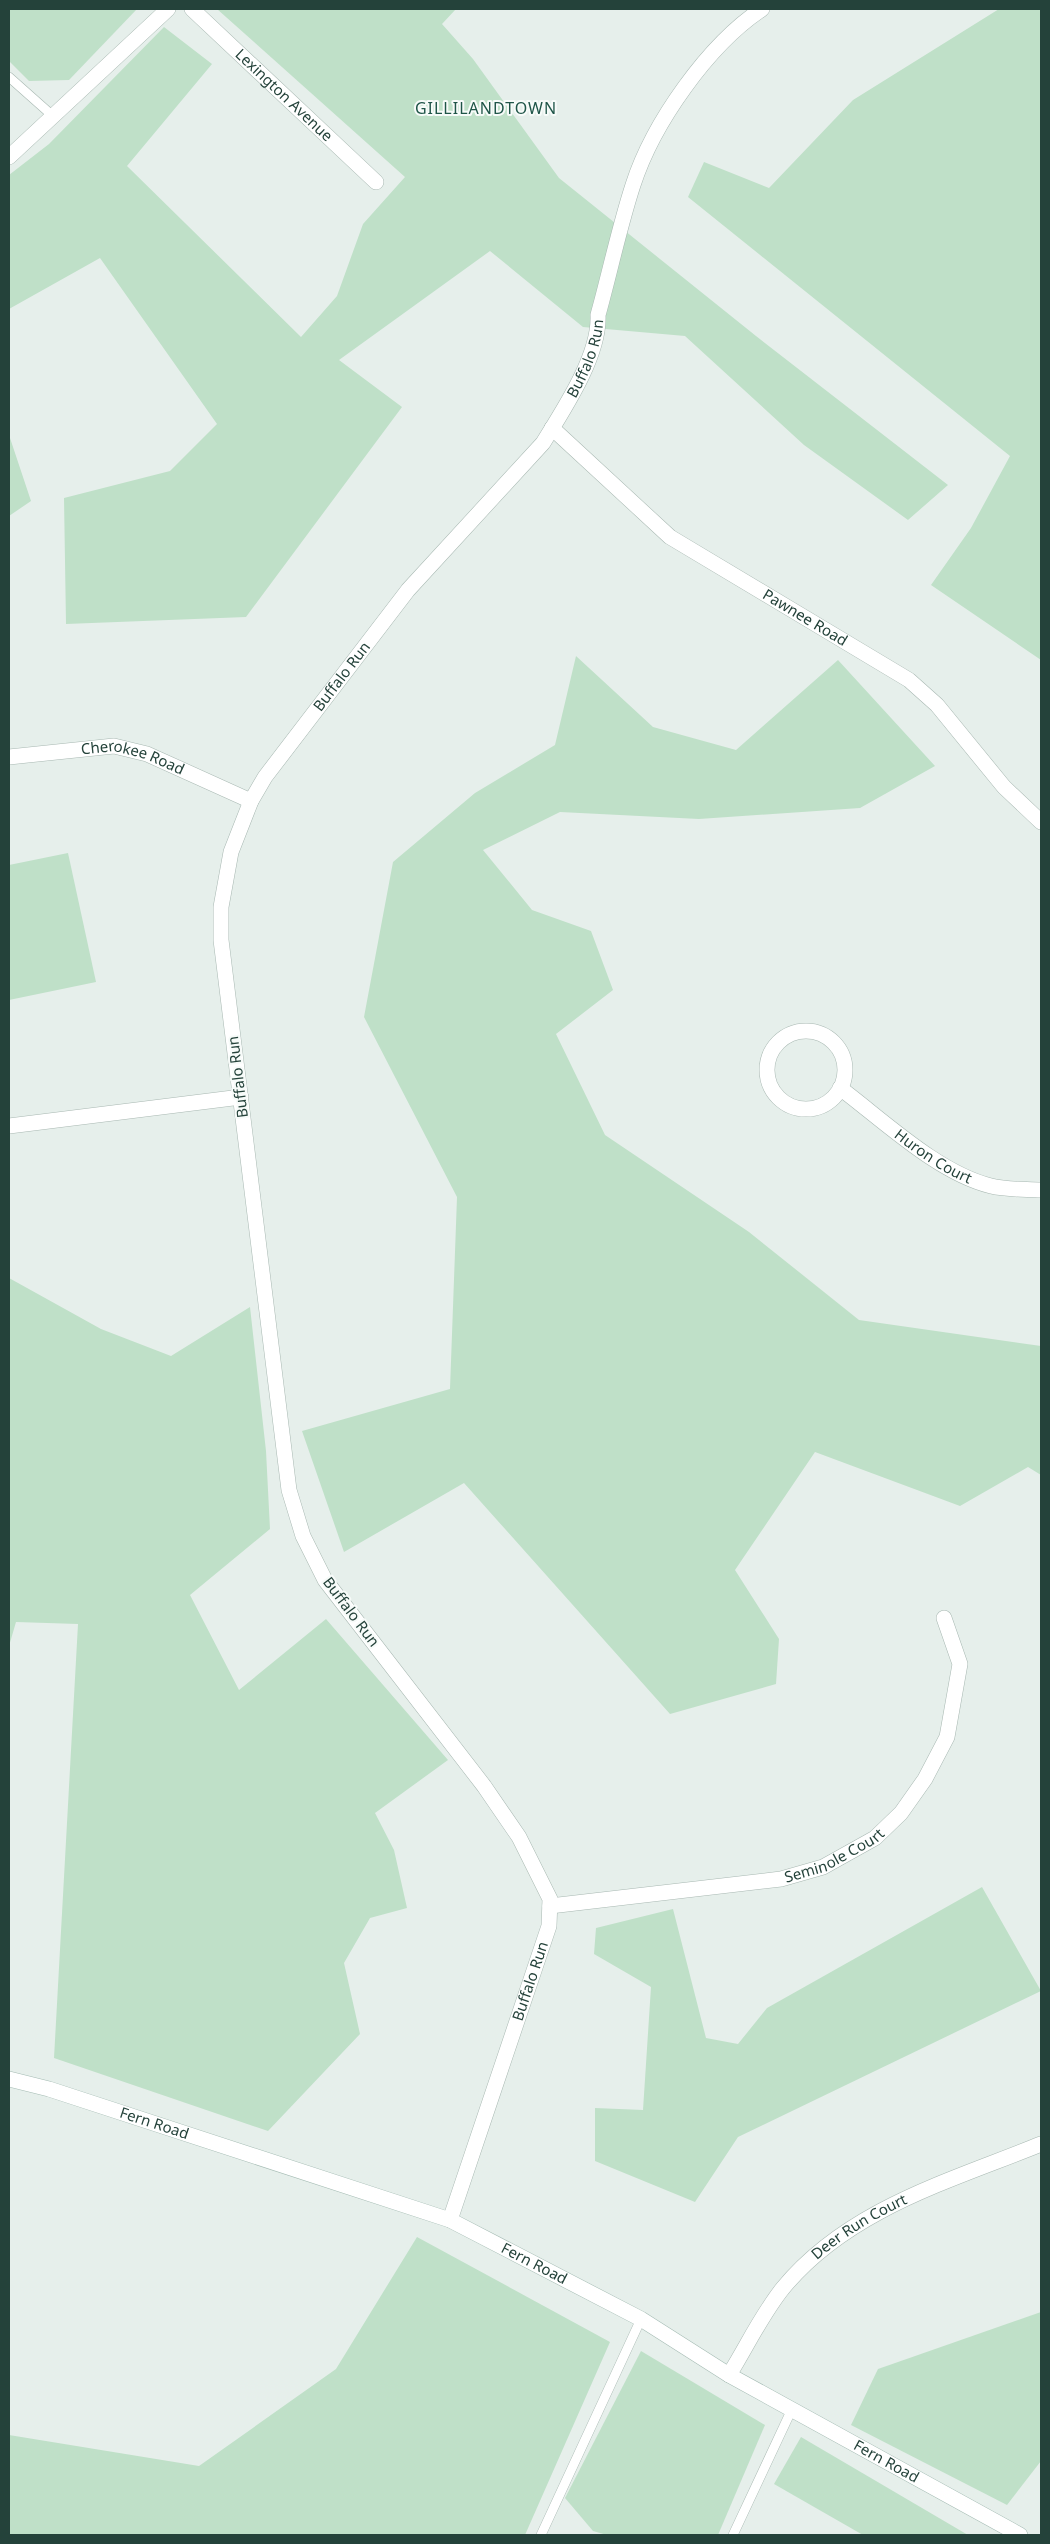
<svg xmlns="http://www.w3.org/2000/svg" width="1050" height="2544" viewBox="0 0 1050 2544" font-family="'Noto Sans',sans-serif">
  <rect width="100%" height="100%" fill="#e6efeb"/>
  <g fill="#bfe0c8">
    <path d="M 9,9 L 137,9 L 69,80 L 29,81 L 9,61 Z"/>
    <path d="M 217,9 L 456,9 L 442,24 L 473,59 L 559,178 L 756,336 L 948,485 L 908,520 L 804,445 L 685,336 L 583,327 L 490,251 L 339,360 L 402,407 L 246,617 L 66,624 L 64,498 L 170,471 L 217,424 L 100,258 L 9,309 L 9,175 L 49,144 L 164,27 L 212,64 L 127,166 L 301,337 L 337,296 L 363,224 L 405,177 Z"/>
    <path d="M 999,9 L 1041,9 L 1041,660 L 931,585 L 971,528 L 1010,456 L 688,197 L 704,162 L 769,188 L 853,100 Z"/>
    <path d="M 9,435 L 31,501 L 9,516 Z"/>
    <path d="M 576,656 L 653,727 L 736,750 L 838,660 L 935,766 L 860,808 L 699,819 L 560,812 L 483,850 L 532,910 L 591,931 L 613,990 L 556,1034 L 605,1135 L 749,1232 L 859,1320 L 1041,1346 L 1041,1475 L 1028,1467 L 960,1506 L 815,1452 L 735,1570 L 779,1639 L 776,1684 L 670,1714 L 464,1483 L 344,1552 L 302,1431 L 450,1389 L 457,1197 L 364,1017 L 393,862 L 475,793 L 555,745 Z"/>
    <path d="M 68,853 L 96,982 L 9,1000 L 9,865 Z"/>
    <path d="M 9,1278 L 101,1329 L 171,1356 L 250,1307 L 266,1451 L 270,1529 L 190,1595 L 239,1690 L 326,1619 L 448,1760 L 375,1813 L 394,1850 L 407,1908 L 370,1918 L 344,1963 L 360,2034 L 268,2131 L 54,2058 L 78,1624 L 16,1622 L 9,1646 Z"/>
    <path d="M 982,1887 L 1041,1991 L 738,2137 L 695,2202 L 595,2161 L 595,2108 L 643,2110 L 651,1987 L 594,1954 L 596,1928 L 673,1909 L 706,2038 L 738,2044 L 767,2008 Z"/>
    <path d="M 417,2237 L 610,2342 L 525,2535 L 9,2535 L 9,2435 L 199,2466 L 336,2369 Z"/>
    <path d="M 1041,2312 L 1041,2461 L 1007,2505 L 851,2425 L 878,2369 Z"/>
    <path d="M 641,2351 L 765,2425 L 718,2535 L 607,2535 L 593,2531 L 565,2498 Z"/>
    <path d="M 801,2437 L 968,2535 L 863,2535 L 774,2484 Z"/>
  </g>
  <g fill="none" stroke-linecap="round" stroke-linejoin="round">
    <g stroke="#a8b8b2" stroke-width="10">
      <g id="lane">
        <path d="M 9,77 L 54,117"/>
        <path d="M 541,2535 L 641,2319"/>
        <path d="M 733,2535 L 792,2409"/>
      </g>
    </g>
    <g stroke="#a8b8b2" stroke-width="16">
      <g id="street">
        <path id="s1" d="M 192,9 L 376,182"/>
        <path d="M 9,157 L 168,9"/>
        <path id="s2" d="M 552,428 L 670,537 L 909,680 L 937,705 L 1004,787 L 1041,822"/>
        <path id="s3" d="M 9,757 L 114,746 L 147,754 L 251,801"/>
        <circle cx="806" cy="1070" r="39"/>
        <path id="s4" d="M 840,1088 C 884,1121 938,1173 991,1186 C 1008,1190 1025,1189 1041,1190"/>
        <path d="M 9,1126 L 241,1097"/>
        <path id="s5" d="M 550,1906 L 781,1879 L 823,1867 L 875,1838 L 901,1813 L 925,1779 L 947,1737 L 960,1664 L 944,1618"/>
        <path id="s6" d="M 450,2220 L 549,1926 L 550,1899 L 519,1837 L 484,1786 L 325,1580 L 303,1536 L 289,1490 L 221,940 L 221,907 L 231,852 L 251,801 L 265,777 L 408,590 L 543,443 C 564,409 600,355 598,315 C 610,272 619,228 633,185 C 653,123 708,45 762,9"/>
        <path id="s7" d="M 729,2375 C 747,2346 762,2314 783,2288 C 848,2209 950,2181 1041,2144"/>
      </g>
    </g>
    <g stroke="#a4bbb3" stroke-width="16">
      <g id="secondary">
        <path id="s8" d="M 9,2079 L 49,2089 L 450,2220 L 641,2319 L 729,2375 L 1020,2535"/>
      </g>
    </g>
    <use href="#lane" stroke="#fff" stroke-width="9"/>
    <use href="#street" stroke="#fff" stroke-width="15"/>
    <use href="#secondary" stroke="#fff" stroke-width="15"/>
  </g>
  <g text-anchor="middle" stroke-width="4" stroke-linejoin="round" paint-order="stroke">
    <g font-size="15" fill="#24423a" stroke="#f7fbf9">
      <text dy="5" stroke="none"><textPath href="#s1" startOffset="126">Lexington Avenue</textPath></text>
      <text dy="5" stroke="none"><textPath href="#s6" startOffset="2082">Buffalo Run</textPath></text>
      <text dy="5" stroke="none"><textPath href="#s2" startOffset="318">Pawnee Road</textPath></text>
      <text dy="5" stroke="none"><textPath href="#s6" startOffset="1678">Buffalo Run</textPath></text>
      <text dy="5" stroke="none"><textPath href="#s3" startOffset="126">Cherokee Road</textPath></text>
      <text transform="translate(238 1077) rotate(-97)" y="5">Buffalo Run</text>
      <text dy="5" stroke="none"><textPath href="#s4" startOffset="116">Huron Court</textPath></text>
      <text transform="translate(351 1612) rotate(53)" y="5">Buffalo Run</text>
      <text dy="5" stroke="none"><textPath href="#s5" startOffset="291">Seminole Court</textPath></text>
      <text dy="5" stroke="none"><textPath href="#s6" startOffset="252">Buffalo Run</textPath></text>
      <text dy="5" stroke="none"><textPath href="#s8" startOffset="152">Fern Road</textPath></text>
      <text dy="5" stroke="none"><textPath href="#s7" startOffset="201">Deer Run Court</textPath></text>
      <text dy="5" stroke="none"><textPath href="#s8" startOffset="558">Fern Road</textPath></text>
      <text dy="5" stroke="none"><textPath href="#s8" startOffset="962">Fern Road</textPath></text>
    </g>
    <g font-size="16" letter-spacing="1" fill="#1f5548" stroke="#f7fbf9">
      <text x="486" y="114">GILLILANDTOWN</text>
    </g>
  </g>
  <rect width="1050" height="2544" fill="none" stroke="#24423a" stroke-width="20"/>
</svg>
